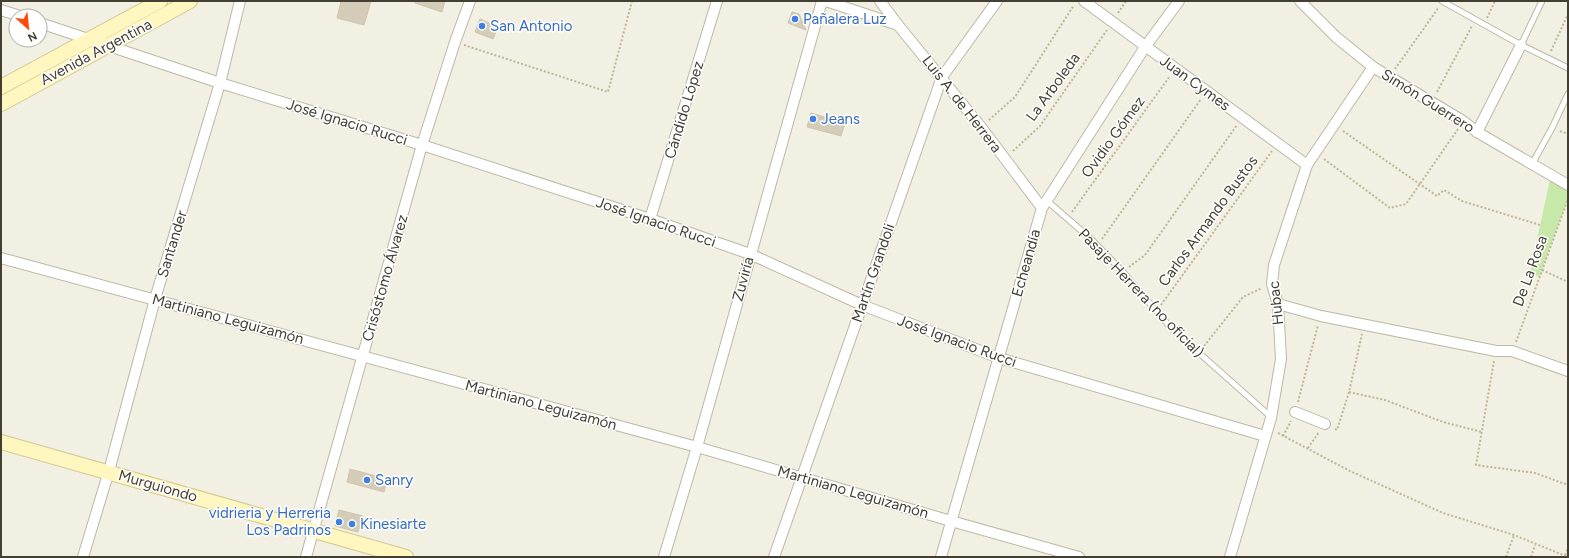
<svg xmlns="http://www.w3.org/2000/svg" width="1569" height="558" viewBox="0 0 1569 558" font-family="Figtree,sans-serif">
  <rect width="100%" height="100%" fill="#f2efe3"/>
  <path fill="#c6e9aa" d="M 1551,175 L 1568,185 L 1568,199 L 1539,277 L 1530,272 Z"/>
  <g fill="#d4ccb8" stroke="#cfc5ab">
    <path d="M 341,1 L 371,1 L 364,25 L 337,18 Z"/>
    <path d="M 415,1 L 445,1 L 442,12 L 415,3 Z"/>
    <path d="M 792,12 L 799,14 L 806,30 L 788,23 Z"/>
    <path d="M 480,19 L 498,27 L 493,39 L 475,32 Z"/>
    <path d="M 811,113 L 845,123 L 841,136 L 807,127 Z"/>
    <path d="M 350,469 L 387,479 L 384,492 L 347,482 Z"/>
    <path d="M 339,510 L 363,516 L 358,532 L 335,526 Z"/>
  </g>
  <g fill="none" stroke-linecap="round" stroke-linejoin="round">
    <g stroke="#beb8a6" stroke-width="7">
      <g id="lane">
        <path d="M 1442,1 L 1521,45 L 1568,68"/>
        <path d="M 1521,45 L 1542,1"/>
        <path d="M 1532,164 L 1552,128 L 1568,94"/>
        <path d="M 1046,200 L 1091,239 L 1123,272 L 1171,328 L 1271,417"/>
      </g>
    </g>
    <g stroke="#beb8a6" stroke-width="12">
      <g id="street">
        <path d="M 826,1 L 898,25"/>
        <path d="M 880,1 L 898,25 L 981,127 L 1042,208"/>
        <path d="M 1084,1 L 1307,165"/>
        <path d="M 1300,1 L 1336,37 L 1373,67 L 1463,121 L 1477,132 L 1568,185"/>
        <path d="M 1,10 L 20,16"/>
        <path d="M 40,23 L 220,83 L 422,145 L 650,219 L 750,254 L 862,305 L 999,358 L 1265,436"/>
        <path d="M 1477,132 L 1521,45"/>
        <path d="M 650,219 L 717,1"/>
        <path d="M 1,258 L 697,447 L 951,521 L 1079,557"/>
        <path d="M 1278,304 L 1321,316 L 1496,351 L 1512,351 L 1568,371"/>
        <path d="M 1295,412 L 1325,424"/>
        <path d="M 83,557 L 109,471 L 155,299 L 220,83 L 240,1"/>
        <path d="M 306,557 L 422,145 L 455,42 L 470,1"/>
        <path d="M 664,557 L 697,447 L 822,1"/>
        <path d="M 774,557 L 942,77 L 997,1"/>
        <path d="M 941,557 L 1042,208 L 1145,47 L 1179,1"/>
        <path d="M 1230,557 L 1271,418 L 1281,359 L 1278,304 L 1272,284 L 1274,265 L 1307,165 L 1373,67"/>
      </g>
    </g>
    <g stroke="#d4c991" stroke-width="16">
      <g id="secondary">
        <path d="M 1,87 L 160,1"/>
        <path d="M 1,104 L 190,1"/>
        <path d="M 1,442 L 406,557"/>
      </g>
    </g>
    <g stroke="#c0b696" stroke-width="2" stroke-dasharray="2 2" stroke-linecap="butt">
      <path d="M 1118,13 L 1126,1"/>
      <path d="M 1487,18 L 1495,1"/>
      <path d="M 464,45 L 608,92 L 632,1"/>
      <path d="M 1551,51 L 1568,14"/>
      <path d="M 1395,69 L 1439,7"/>
      <path d="M 1437,92 L 1472,26"/>
      <path d="M 989,120 L 1015,97 L 1074,5"/>
      <path d="M 1343,131 L 1437,196 L 1444,190 L 1462,201 L 1540,225"/>
      <path d="M 1560,131 L 1568,134"/>
      <path d="M 1013,151 L 1040,126 L 1107,30"/>
      <path d="M 1324,159 L 1390,208 L 1406,204 L 1458,129"/>
      <path d="M 1072,212 L 1170,76"/>
      <path d="M 1102,239 L 1201,99"/>
      <path d="M 1129,267 L 1145,255 L 1237,125"/>
      <path d="M 1542,270 L 1568,282"/>
      <path d="M 1161,305 L 1272,151"/>
      <path d="M 1516,342 L 1568,199"/>
      <path d="M 1204,346 L 1243,297 L 1262,288"/>
      <path d="M 1494,361 L 1476,465 L 1535,473 L 1568,485"/>
      <path d="M 1349,392 L 1385,400 L 1443,422 L 1482,432"/>
      <path d="M 1298,402 L 1318,325"/>
      <path d="M 1335,429 L 1337,430 L 1349,392 L 1362,334"/>
      <path d="M 1278,433 L 1350,471 L 1443,513 L 1514,535 L 1568,557"/>
      <path d="M 1283,436 L 1291,421"/>
      <path d="M 1308,448 L 1319,432"/>
      <path d="M 1565,555 L 1568,549"/>
      <path d="M 1506,557 L 1514,535"/>
      <path d="M 1531,557 L 1535,545"/>
    </g>
    <use href="#lane" stroke="#fff" stroke-width="5"/>
    <use href="#street" stroke="#fff" stroke-width="10"/>
    <use href="#secondary" stroke="#fff6c0" stroke-width="14"/>
  </g>
  <g fill="#3f7fe0" stroke="#fff" stroke-width="1.5">
    <circle cx="795" cy="19" r="4"/>
    <circle cx="482" cy="26" r="4"/>
    <circle cx="813" cy="119" r="4"/>
    <circle cx="367" cy="480" r="4"/>
    <circle cx="339" cy="522" r="4"/>
    <circle cx="352" cy="524" r="4"/>
  </g>
  <g text-anchor="middle" stroke-width="3" stroke-linejoin="round" paint-order="stroke">
    <g font-size="15" fill="#366cbe" stroke="#fff" text-anchor="start">
      <text x="803" y="24">Pañalera Luz</text>
      <text x="490" y="31">San Antonio</text>
      <text x="821" y="124">Jeans</text>
      <text x="375" y="485">Sanry</text>
      <text x="331" y="518" text-anchor="end">vidrieria y Herreria<tspan x="331" dy="17">Los Padrinos</tspan></text>
      <text x="360" y="529">Kinesiarte</text>
    </g>
    <g font-size="15" fill="#443f33" stroke="#fff">
      <text transform="translate(96 52) rotate(-28)" y="5">Avenida Argentina</text>
      <text transform="translate(1195 83) rotate(36)" y="5">Juan Cymes</text>
      <text transform="translate(1053 87) rotate(-54)" y="5">La Arboleda</text>
      <text transform="translate(1428 101) rotate(32)" y="5">Simón Guerrero</text>
      <text transform="translate(962 104) rotate(52)" y="5">Luis A. de Herrera</text>
      <text transform="translate(684 110) rotate(-73)" y="5">Cándido López</text>
      <text transform="translate(347 122) rotate(17)" y="5">José Ignacio Rucci</text>
      <text transform="translate(1113 137) rotate(-54)" y="5">Ovidio Gómez</text>
      <text transform="translate(1208 221) rotate(-54)" y="5">Carlos Armando Bustos</text>
      <text transform="translate(656 222) rotate(19)" y="5">José Ignacio Rucci</text>
      <text transform="translate(172 244) rotate(-73)" y="5">Santander</text>
      <text transform="translate(1026 263) rotate(-74)" y="5">Echeandía</text>
      <text transform="translate(1530 271) rotate(-70)" y="5">De La Rosa</text>
      <text transform="translate(873 273) rotate(-71)" y="5">Martín Grandoli</text>
      <text transform="translate(385 278) rotate(-74)" y="5">Crisóstomo Álvarez</text>
      <text transform="translate(743 279) rotate(-75)" y="5">Zuviría</text>
      <text transform="translate(1141 293) rotate(46)" y="5">Pasaje Herrera (no oficial)</text>
      <text transform="translate(1276 303) rotate(-96)" y="5">Hubac</text>
      <text transform="translate(228 319) rotate(15)" y="5">Martiniano Leguizamón</text>
      <text transform="translate(957 341) rotate(20)" y="5">José Ignacio Rucci</text>
      <text transform="translate(541 405) rotate(15)" y="5">Martiniano Leguizamón</text>
      <text transform="translate(158 486) rotate(16)" y="5">Murguiondo</text>
      <text transform="translate(853 492) rotate(16)" y="5">Martiniano Leguizamón</text>
    </g>
  </g>
  <rect width="1569" height="558" fill="none" stroke="#443f33" stroke-width="4"/>
  <g transform="translate(28 28) rotate(153)"><circle r="19" fill="#ffffff" stroke="#b4b2ad"/>
  <path d="M0-3L7 15L0 10L-7 15Z" fill="#ff4b0d"/>
  <text y="-6" font-size="11" font-weight="bold" text-anchor="middle" fill="#443f33">N</text>
  </g>
</svg>
